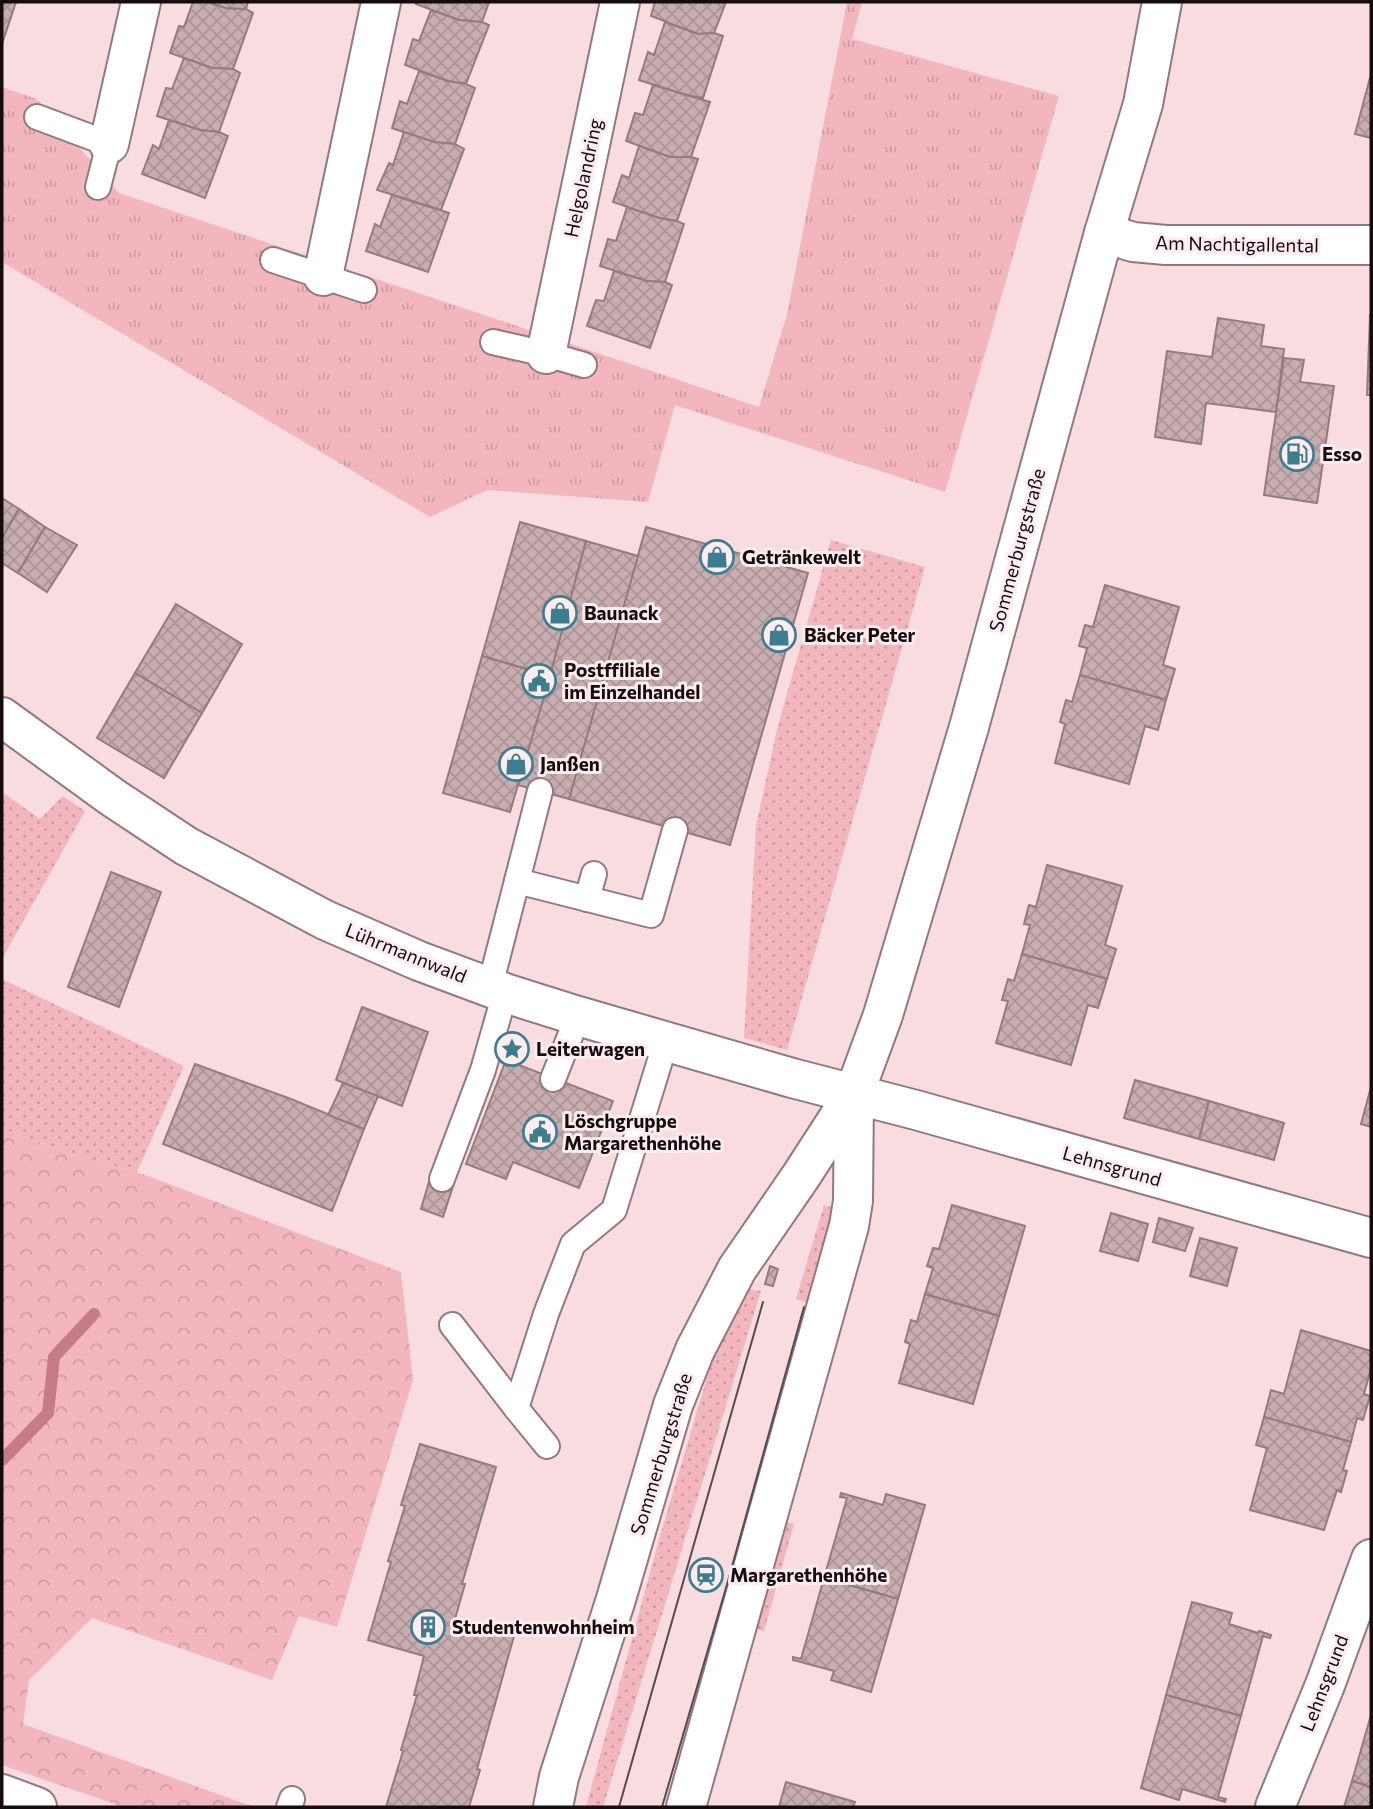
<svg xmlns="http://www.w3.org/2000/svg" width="1373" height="1809" viewBox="0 0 1373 1809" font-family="Commissioner,sans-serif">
  <defs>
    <pattern id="grass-dots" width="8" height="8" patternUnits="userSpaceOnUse" patternTransform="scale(1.75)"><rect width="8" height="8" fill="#f3b6bf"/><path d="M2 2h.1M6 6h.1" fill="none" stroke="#cf9ba3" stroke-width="1.8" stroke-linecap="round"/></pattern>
    <pattern id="forest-crowns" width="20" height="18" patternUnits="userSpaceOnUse" patternTransform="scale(1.75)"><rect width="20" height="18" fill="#f3b6bf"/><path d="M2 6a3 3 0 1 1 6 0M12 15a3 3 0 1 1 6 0" fill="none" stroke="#cf9ba3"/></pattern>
    <pattern id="park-tufts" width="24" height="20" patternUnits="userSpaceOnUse" patternTransform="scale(1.75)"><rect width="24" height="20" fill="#f3b6bf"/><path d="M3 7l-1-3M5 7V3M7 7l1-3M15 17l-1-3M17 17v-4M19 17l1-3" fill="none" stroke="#cf9ba3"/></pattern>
    <pattern id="building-cross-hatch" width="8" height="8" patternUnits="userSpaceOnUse" patternTransform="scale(1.75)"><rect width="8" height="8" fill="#c8adb0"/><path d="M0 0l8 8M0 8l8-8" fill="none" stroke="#ab9496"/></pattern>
  </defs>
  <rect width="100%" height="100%" fill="#f9dcdf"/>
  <g fill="url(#grass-dots)">
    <path d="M 831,540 L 925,567 L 787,1050 L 744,1038 L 756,826 L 778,725 Z"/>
    <path d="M 2,792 L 40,819 L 63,796 L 85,811 L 2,959 Z"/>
    <path d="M 2,979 L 184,1066 L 137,1172 L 69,1153 L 2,1129 Z"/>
    <path d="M 824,1205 L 844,1211 L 816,1305 L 796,1299 Z"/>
    <path d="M 745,1288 L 761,1291 L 603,1807 L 586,1807 L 660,1536 L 711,1364 L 720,1338 Z"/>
    <path d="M 778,1520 L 794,1524 L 764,1631 L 748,1627 Z"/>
  </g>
  <path fill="url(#forest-crowns)" d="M 2,1129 L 69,1153 L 137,1172 L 401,1272 L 413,1380 L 337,1627 L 299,1616 L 272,1680 L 92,1618 L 29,1680 L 23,1724 L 254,1807 L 123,1807 L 2,1765 Z"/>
  <path fill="url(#park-tufts)" d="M 847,2 L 862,2 L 852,39 L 1059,96 L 945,492 L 675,405 L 648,502 L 487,490 L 430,517 L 2,262 L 2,87 L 37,99 L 119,193 L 759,407 L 787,314 Z"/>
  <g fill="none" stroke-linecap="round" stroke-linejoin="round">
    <path stroke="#c57c88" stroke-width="12" d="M 2,1460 L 48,1413 L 54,1357 L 94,1314"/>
  </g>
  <g fill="url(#building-cross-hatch)" stroke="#957b7e" stroke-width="2">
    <path d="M 2,2 L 16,2 L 2,44 Z"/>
    <path d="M 193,2 L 209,2 L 225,8 L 246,9 L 253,13 L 233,69 L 212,68 L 170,53 L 179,26 L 184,27 Z"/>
    <path d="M 209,2 L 248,2 L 246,9 L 225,8 Z"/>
    <path d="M 417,2 L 489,2 L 482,22 L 459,20 L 416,4 Z"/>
    <path d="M 655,2 L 726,2 L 714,33 L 698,34 L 651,16 Z"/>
    <path d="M 431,10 L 459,20 L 482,22 L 489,25 L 466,84 L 448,81 L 405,65 L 413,39 L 419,41 Z"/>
    <path d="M 665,22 L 698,34 L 714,33 L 723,36 L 703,98 L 686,95 L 639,80 L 648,52 L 654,55 Z"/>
    <path d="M 184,58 L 212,68 L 233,69 L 240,73 L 219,132 L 200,130 L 157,116 L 166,88 L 172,89 Z"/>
    <path d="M 419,71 L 448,81 L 466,84 L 475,88 L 455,144 L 434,142 L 392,128 L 400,101 L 407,104 Z"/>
    <path d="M 1371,74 L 1371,138 L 1355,134 Z"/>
    <path d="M 653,85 L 710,102 L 691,157 L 670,157 L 626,141 L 635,113 L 643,115 Z"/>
    <path d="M 169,120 L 200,130 L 219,132 L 228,136 L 205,198 L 142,174 L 153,145 L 159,149 Z"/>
    <path d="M 404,132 L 434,142 L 455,144 L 464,149 L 441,210 L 377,190 L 389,163 L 393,165 Z"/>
    <path d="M 639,146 L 670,157 L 691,157 L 698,159 L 677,221 L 659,218 L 613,202 L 622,175 L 629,178 Z"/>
    <path d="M 392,195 L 449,213 L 428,272 L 366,251 L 375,224 L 380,227 Z"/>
    <path d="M 627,207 L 659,218 L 677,221 L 684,224 L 665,282 L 647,281 L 600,266 L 608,239 L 616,241 Z"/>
    <path d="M 614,271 L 647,281 L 665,282 L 672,285 L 650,348 L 587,326 L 596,300 L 604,301 Z"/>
    <path d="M 1370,316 L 1371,317 L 1371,395 L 1367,395 Z"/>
    <path d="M 1218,318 L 1264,325 L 1261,346 L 1284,349 L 1276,412 L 1206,403 L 1201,444 L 1155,437 L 1167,351 L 1212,357 Z"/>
    <path d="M 1284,358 L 1304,360 L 1300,382 L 1334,386 L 1317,503 L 1264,495 Z"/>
    <path d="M 2,498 L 19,509 L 2,538 Z"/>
    <path d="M 19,509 L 45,527 L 18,573 L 2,563 L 2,538 Z"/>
    <path d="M 520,522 L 586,541 L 550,676 L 482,656 Z"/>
    <path d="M 45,527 L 77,545 L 47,592 L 18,573 Z"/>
    <path d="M 646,527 L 808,573 L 730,845 L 569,799 Z"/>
    <path d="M 586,541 L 638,556 L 569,799 L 518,785 L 550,676 Z"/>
    <path d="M 1105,585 L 1179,607 L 1163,665 L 1175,669 L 1166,700 L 1080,675 L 1087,648 L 1079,646 L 1085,625 L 1093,627 Z"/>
    <path d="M 176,604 L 242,644 L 202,713 L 135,673 Z"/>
    <path d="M 482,656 L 550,676 L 510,812 L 443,793 Z"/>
    <path d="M 135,673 L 202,713 L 164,778 L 97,738 Z"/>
    <path d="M 1080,675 L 1166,700 L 1158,730 L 1145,726 L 1129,784 L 1055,763 L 1065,724 L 1060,722 L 1066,700 L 1072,702 Z"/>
    <path d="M 1047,865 L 1122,886 L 1105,945 L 1116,949 L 1107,979 L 1022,954 L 1030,925 L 1024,924 L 1029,905 L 1036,907 Z"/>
    <path d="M 111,872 L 161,892 L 119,1007 L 68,987 Z"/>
    <path d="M 1022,954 L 1107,979 L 1098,1008 L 1088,1005 L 1071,1065 L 996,1043 L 1008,1001 L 1002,1000 L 1008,979 L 1014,981 Z"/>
    <path d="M 362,1007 L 428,1032 L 402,1106 L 336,1080 Z"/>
    <path d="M 506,1060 L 613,1101 L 579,1188 L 513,1162 L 506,1179 L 466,1164 Z"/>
    <path d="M 195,1064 L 291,1099 L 364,1129 L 332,1211 L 163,1144 Z"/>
    <path d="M 1135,1080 L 1209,1101 L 1199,1139 L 1124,1118 Z"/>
    <path d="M 343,1083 L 378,1096 L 364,1129 L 328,1115 Z"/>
    <path d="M 1371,1087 L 1371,1127 L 1361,1124 Z"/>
    <path d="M 1209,1101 L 1284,1123 L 1274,1160 L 1199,1139 Z"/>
    <path d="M 431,1175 L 454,1183 L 443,1217 L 421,1209 Z"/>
    <path d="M 952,1205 L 1025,1226 L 999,1316 L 925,1294 L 933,1268 L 927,1266 L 933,1248 L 939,1249 Z"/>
    <path d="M 1111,1213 L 1148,1224 L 1138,1261 L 1100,1251 Z"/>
    <path d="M 1159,1218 L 1193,1228 L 1185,1251 L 1153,1242 Z"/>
    <path d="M 1200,1238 L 1237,1248 L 1227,1286 L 1190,1276 Z"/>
    <path d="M 770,1266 L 778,1269 L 773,1286 L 765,1284 Z"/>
    <path d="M 925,1294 L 999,1316 L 973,1404 L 899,1383 L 910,1344 L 905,1342 L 911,1320 L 917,1322 Z"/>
    <path d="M 1301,1330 L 1371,1351 L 1371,1368 L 1364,1394 L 1370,1396 L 1363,1420 L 1357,1418 L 1351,1442 L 1264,1417 L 1271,1390 L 1284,1394 Z"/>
    <path d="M 1264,1417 L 1351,1442 L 1343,1470 L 1347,1471 L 1341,1492 L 1337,1490 L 1324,1530 L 1250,1510 L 1267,1448 L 1256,1445 Z"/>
    <path d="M 420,1444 L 496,1467 L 462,1584 L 465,1584 L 455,1619 L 514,1636 L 477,1769 L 480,1770 L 469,1807 L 386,1807 L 403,1751 L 401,1750 L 417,1695 L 414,1695 L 424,1656 L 368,1640 L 391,1562 L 388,1561 L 405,1506 L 401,1505 Z"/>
    <path d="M 841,1493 L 883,1505 L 886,1494 L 925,1505 L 898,1599 L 824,1578 L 847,1498 L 840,1497 Z"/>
    <path d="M 824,1578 L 898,1599 L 871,1692 L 831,1680 L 834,1671 L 793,1660 L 793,1657 L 801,1659 Z"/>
    <path d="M 1192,1602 L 1232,1613 L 1229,1624 L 1258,1633 L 1259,1631 L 1271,1635 L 1270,1638 L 1263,1636 L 1241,1716 L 1166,1695 Z"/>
    <path d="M 1166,1695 L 1241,1716 L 1218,1797 L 1226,1799 L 1225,1802 L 1182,1789 L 1179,1800 L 1141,1788 Z"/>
    <path d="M 1371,1715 L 1371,1787 L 1352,1781 Z"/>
    <path d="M 1352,1781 L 1371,1787 L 1371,1807 L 1344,1807 Z"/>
    <path d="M 786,1782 L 855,1802 L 853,1807 L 779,1807 Z"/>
  </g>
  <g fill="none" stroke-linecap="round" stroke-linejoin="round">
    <g stroke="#93797c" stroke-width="28">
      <g id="service">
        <path d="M 37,117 L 109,144 L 98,187"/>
        <path d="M 273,260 L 364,290"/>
        <path d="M 493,342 L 546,354 L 584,365"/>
        <path d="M 517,881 L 540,791"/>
        <path d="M 587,899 L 594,874"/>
        <path d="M 490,986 L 517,881 L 651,915 L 675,830"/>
        <path d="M 553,1079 L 578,1016"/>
        <path d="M 442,1179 L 483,1070 L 505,993"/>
        <path d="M 452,1325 L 516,1408 L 547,1446"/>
        <path d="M 516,1408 L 546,1314 L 573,1244 L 614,1210 L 666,1041"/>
        <path d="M 289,1807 L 292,1799"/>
      </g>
    </g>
    <g stroke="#93797c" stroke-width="42">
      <g id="minor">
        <path d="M 109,144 L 141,2"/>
        <path d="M 1104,233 L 1133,242 L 1166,245 L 1371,245"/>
        <path d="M 323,276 L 381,2"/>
        <path d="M 546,354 L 620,2"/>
        <path d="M 2,717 L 112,797 L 186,846 L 325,920 L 419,961 L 505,993 L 578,1016 L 792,1078 L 916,1110 L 1371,1238"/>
        <path d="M 2,1794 L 37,1807"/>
        <path d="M 1275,1807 L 1325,1685 L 1371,1559"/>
      </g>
    </g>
    <g stroke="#93797c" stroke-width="42">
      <g id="tertiary">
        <path d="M 553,1807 L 559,1777 L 616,1599 L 673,1405 L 695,1350 L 737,1269 L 801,1176 L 854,1094 L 883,1015 L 969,727 L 1104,233 L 1143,104 L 1162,2"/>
        <path d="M 686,1807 L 849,1226 L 853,1201 L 854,1094"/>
      </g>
    </g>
    <use href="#service" stroke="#fff" stroke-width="24"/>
    <use href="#minor" stroke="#fff" stroke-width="38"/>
    <use href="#tertiary" stroke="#fff" stroke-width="38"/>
    <g stroke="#594a4c" stroke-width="2">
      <path d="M 619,1807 L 763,1302"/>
      <path d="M 662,1807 L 728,1581 L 804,1307"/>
    </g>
  </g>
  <defs>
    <g id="fuel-ring" transform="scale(1.75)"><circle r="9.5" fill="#feecee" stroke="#3d7d90" stroke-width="1.5"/><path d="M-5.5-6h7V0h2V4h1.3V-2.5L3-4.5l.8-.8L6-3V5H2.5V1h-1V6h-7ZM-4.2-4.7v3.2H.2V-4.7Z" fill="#3d7d90"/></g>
    <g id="shop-ring" transform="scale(1.75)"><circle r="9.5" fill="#feecee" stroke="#3d7d90" stroke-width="1.5"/><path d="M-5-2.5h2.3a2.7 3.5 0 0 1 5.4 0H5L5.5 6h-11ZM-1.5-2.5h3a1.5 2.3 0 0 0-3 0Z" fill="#3d7d90"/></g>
    <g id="civic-ring" transform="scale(1.75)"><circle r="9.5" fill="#feecee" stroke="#3d7d90" stroke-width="1.5"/><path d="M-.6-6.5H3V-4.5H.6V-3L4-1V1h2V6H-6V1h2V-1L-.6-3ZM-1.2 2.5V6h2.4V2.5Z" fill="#3d7d90"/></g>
    <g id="sight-ring" transform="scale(1.75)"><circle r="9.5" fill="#feecee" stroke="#3d7d90" stroke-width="1.5"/><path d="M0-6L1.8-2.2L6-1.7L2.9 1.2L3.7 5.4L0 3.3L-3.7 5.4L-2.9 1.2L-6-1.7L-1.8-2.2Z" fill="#3d7d90"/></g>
    <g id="station-ring" transform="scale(1.75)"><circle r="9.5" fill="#feecee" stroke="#3d7d90" stroke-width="1.5"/><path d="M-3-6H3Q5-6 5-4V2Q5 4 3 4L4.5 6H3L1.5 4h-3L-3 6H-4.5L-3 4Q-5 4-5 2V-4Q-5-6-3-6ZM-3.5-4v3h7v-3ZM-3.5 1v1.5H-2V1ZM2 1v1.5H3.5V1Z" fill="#3d7d90"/></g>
    <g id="building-ring" transform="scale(1.75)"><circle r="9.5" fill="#feecee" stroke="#3d7d90" stroke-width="1.5"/><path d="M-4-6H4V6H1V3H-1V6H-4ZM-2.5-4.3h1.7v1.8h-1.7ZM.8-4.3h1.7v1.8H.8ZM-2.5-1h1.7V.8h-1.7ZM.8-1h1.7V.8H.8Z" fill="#3d7d90"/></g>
  </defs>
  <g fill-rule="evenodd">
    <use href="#fuel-ring" x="1297" y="454"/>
    <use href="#shop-ring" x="717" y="557"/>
    <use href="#shop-ring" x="560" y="613"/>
    <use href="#shop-ring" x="779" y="635"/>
    <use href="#civic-ring" x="539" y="681"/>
    <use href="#shop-ring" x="516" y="764"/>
    <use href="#sight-ring" x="512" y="1049"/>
    <use href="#civic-ring" x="540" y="1132"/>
    <use href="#station-ring" x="706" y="1575"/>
    <use href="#building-ring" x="428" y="1627"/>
  </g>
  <g text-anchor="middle" stroke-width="6" stroke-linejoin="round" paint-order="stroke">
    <g font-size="19" fill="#150c0d" stroke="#feecee">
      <text transform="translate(583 178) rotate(-78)" y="7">Helgolandring</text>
      <text transform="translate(1237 244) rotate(1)" y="7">Am Nachtigallental</text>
      <text transform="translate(1017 550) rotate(-75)" y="7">Sommerburgstraße</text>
      <text transform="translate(406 953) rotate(22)" y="7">Lührmannwald</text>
      <text transform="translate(1112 1166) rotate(16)" y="7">Lehnsgrund</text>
      <text transform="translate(661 1454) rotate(-73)" y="7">Sommerburgstraße</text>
      <text transform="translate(1324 1683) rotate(-69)" y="7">Lehnsgrund</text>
    </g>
    <g font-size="19" font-weight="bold" fill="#150c0d" stroke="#feecee" text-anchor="start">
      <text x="1322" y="461">Esso</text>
      <text x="742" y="564">Getränkewelt</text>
      <text x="584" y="620">Baunack</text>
      <text x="804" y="642">Bäcker Peter</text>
      <text x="564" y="677">Postffiliale<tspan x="564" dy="22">im Einzelhandel</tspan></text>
      <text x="540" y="771">Janßen</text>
      <text x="536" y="1056">Leiterwagen</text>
      <text x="564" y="1128">Löschgruppe<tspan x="564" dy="22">Margarethenhöhe</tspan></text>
      <text x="730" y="1582">Margarethenhöhe</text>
      <text x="452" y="1634">Studentenwohnheim</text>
    </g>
  </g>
  <rect width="1373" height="1809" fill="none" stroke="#150c0d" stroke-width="7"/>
</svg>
